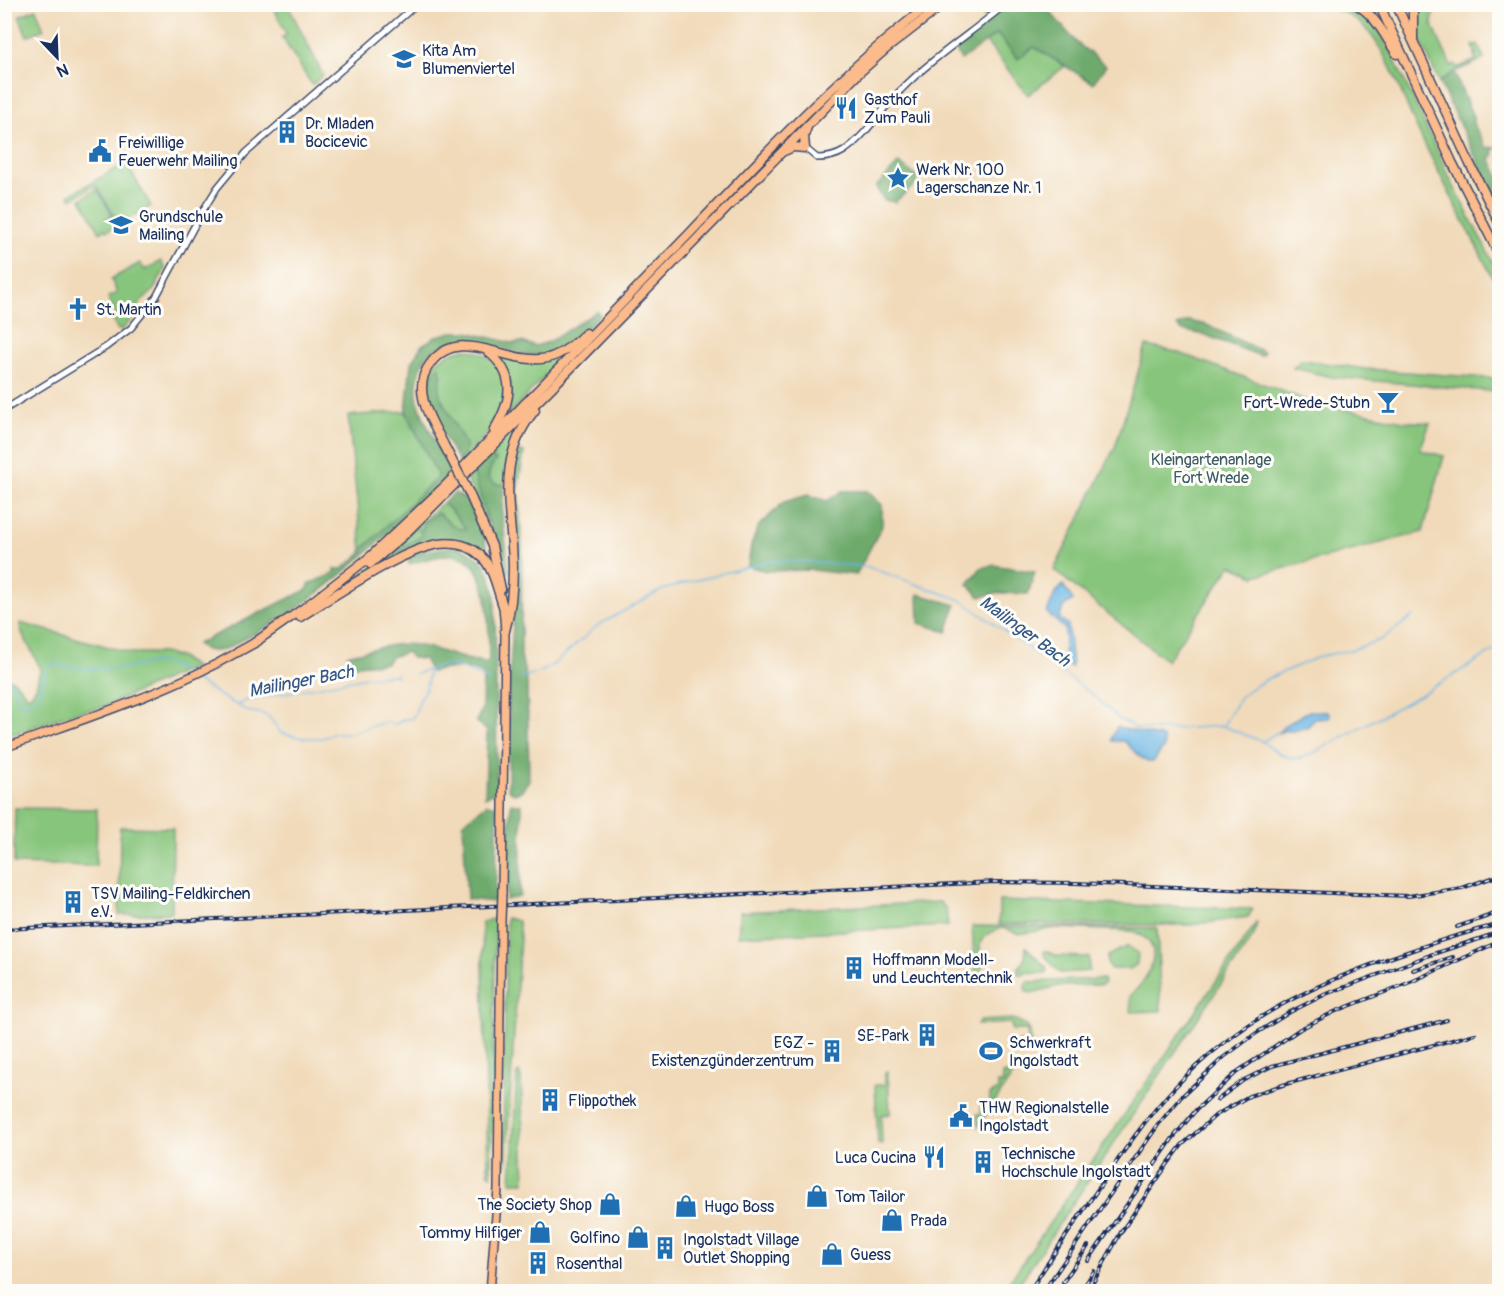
<svg xmlns="http://www.w3.org/2000/svg" width="1504" height="1296" viewBox="0 0 1504 1296" font-family="Pangolin,sans-serif">
  <rect width="100%" height="100%" fill="#fdfcf7"/>
  <filter id="ink" filterUnits="userSpaceOnUse"><feTurbulence type="fractalNoise" baseFrequency=".0167" numOctaves="2"/><feDisplacementMap in="SourceGraphic" scale="12" xChannelSelector="R" yChannelSelector="G"/><feConvolveMatrix kernelMatrix="1 2 1 2 8 2 1 2 1" color-interpolation-filters="sRGB"/></filter>
  <filter id="wash" filterUnits="userSpaceOnUse"><feTurbulence type="fractalNoise" baseFrequency=".008" numOctaves="4" result="noise"/><feDisplacementMap in="SourceGraphic" scale="24" xChannelSelector="R" yChannelSelector="G"/><feGaussianBlur stdDeviation="1.35" result="paint"/><feColorMatrix in="noise" values="0 0 0 0 0 0 0 0 0 0 0 0 0 0 0 0 0 1.4 0 .05"/><feComposite in="paint" operator="in"/></filter>
  <g filter="url(#wash)">
    <rect width="100%" height="100%" fill="#f1daba"/>
    <g fill="#87c57c" stroke="#517a6d" stroke-width="1.5">
      <path d="M 272,5 L 288,5 L 323,75 L 312,85 L 282,37 L 287,35 Z"/>
      <path d="M 1314,5 L 1350,5 L 1370,17 L 1392,54 L 1454,187 L 1499,274 L 1499,290 C 1473,239 1446,187 1420,135 C 1404,102 1389,51 1363,26 C 1349,12 1334,8 1314,5 Z"/>
      <path d="M 1416,5 L 1435,5 L 1432,24 L 1451,66 L 1455,64 L 1457,68 L 1476,60 L 1474,55 L 1476,54 L 1473,46 L 1478,44 L 1484,59 L 1454,72 L 1439,82 L 1419,37 L 1417,27 Z"/>
      <path d="M 36,9 L 44,29 L 27,36 L 19,16 Z"/>
      <path d="M 997,34 L 1018,58 L 1034,46 L 1065,66 L 1028,95 L 986,42 Z"/>
      <path d="M 126,163 L 151,206 L 107,231 L 105,229 L 100,232 L 81,199 L 97,189 L 112,215 L 106,219 L 114,215 L 96,185 L 71,199 L 69,195 Z"/>
      <path d="M 161,261 L 165,269 L 153,291 L 140,303 L 131,320 L 122,330 L 118,330 L 113,321 L 116,314 L 108,297 L 117,293 L 111,279 L 140,263 L 145,270 Z"/>
      <path d="M 1146,346 L 1177,352 L 1311,402 L 1403,421 L 1430,423 L 1420,450 L 1444,456 L 1423,532 L 1255,576 L 1231,565 L 1167,661 L 1054,570 L 1115,447 Z"/>
      <path d="M 466,349 C 481,352 491,356 500,370 C 521,405 480,441 460,465 L 458,461 L 463,457 L 466,446 L 440,396 L 438,389 L 442,375 L 430,384 L 429,392 L 431,408 C 418,378 434,354 466,349 Z"/>
      <path d="M 568,352 L 507,416 C 516,387 509,381 497,354 L 519,360 Z"/>
      <path d="M 1302,360 L 1366,369 L 1499,379 L 1499,392 L 1332,377 L 1293,368 Z"/>
      <path d="M 405,411 L 439,477 L 362,550 L 348,416 Z"/>
      <path d="M 519,425 L 508,458 L 504,485 L 495,484 L 488,478 L 490,469 L 495,460 L 492,458 L 473,471 L 492,532 L 466,478 Z"/>
      <path d="M 444,502 L 445,505 C 452,510 459,521 466,528 L 464,530 L 456,528 L 451,524 L 425,528 L 421,537 L 396,550 L 395,555 C 410,549 429,536 446,541 L 351,584 Z"/>
      <path d="M 20,623 L 131,653 L 163,653 L 179,657 L 195,667 L 100,708 L 73,713 L 5,737 L 5,678 C 18,679 19,688 28,696 C 41,687 35,680 41,669 L 22,633 Z"/>
      <path d="M 15,808 L 97,809 L 96,866 L 14,864 Z"/>
      <path d="M 120,827 L 173,828 L 172,913 L 119,915 Z"/>
      <path d="M 999,901 L 1253,909 L 1248,917 L 1190,925 L 999,924 Z"/>
      <path d="M 940,902 L 946,909 L 948,926 L 738,936 L 740,912 Z"/>
      <path d="M 496,918 L 491,1175 L 488,1172 L 482,922 Z"/>
      <path d="M 506,918 L 518,921 L 520,937 L 506,1164 L 503,1169 Z"/>
      <path d="M 1257,922 L 1254,935 L 1014,1291 L 1003,1291 Z"/>
      <path d="M 972,926 L 1157,928 L 1161,1011 L 1131,1012 L 1130,996 C 1149,978 1170,944 1132,931 L 1056,928 L 1019,934 L 1003,928 L 997,929 L 985,936 L 980,944 L 980,957 L 983,962 L 980,973 L 975,973 Z"/>
      <path d="M 1128,946 L 1138,953 L 1137,964 L 1130,969 L 1111,969 L 1107,963 L 1107,956 Z"/>
      <path d="M 1026,947 L 1047,968 L 1046,973 L 1024,972 L 1023,975 L 1018,974 L 1018,969 L 1025,958 Z"/>
      <path d="M 1046,951 L 1057,956 L 1089,957 L 1089,971 L 1060,973 L 1044,955 L 1044,951 Z"/>
      <path d="M 1103,979 L 1104,983 L 1102,985 L 1058,986 L 1031,993 L 1026,991 L 1025,986 L 1028,982 Z"/>
      <path d="M 1012,1019 C 1031,1023 1036,1040 1026,1055 L 1025,1054 L 1027,1051 L 1027,1044 L 1013,1043 L 1028,1042 L 1027,1030 L 1012,1030 L 1011,1023 L 977,1025 L 980,1021 Z"/>
      <path d="M 519,1072 L 521,1078 L 525,1182 L 511,1182 L 517,1074 Z"/>
      <path d="M 888,1072 L 890,1114 L 881,1115 L 882,1144 L 878,1144 L 875,1085 L 885,1085 L 885,1073 Z"/>
      <path d="M 1014,1073 L 978,1127 L 977,1114 L 981,1114 L 981,1105 L 990,1105 L 990,1095 L 998,1090 L 998,1083 L 1003,1083 L 1002,1074 Z"/>
    </g>
    <g fill="#6daa6c" stroke="#446c65" stroke-width="1.5">
      <path d="M 988,5 L 1044,5 L 1076,42 L 1106,66 L 1093,83 L 1034,47 L 1018,59 L 997,34 L 961,60 L 955,49 L 989,22 L 980,11 Z"/>
      <path d="M 1454,72 L 1473,117 L 1473,123 L 1487,148 L 1492,147 L 1494,149 L 1499,146 L 1493,151 L 1494,155 L 1490,158 L 1499,177 L 1499,206 L 1439,82 Z"/>
      <path d="M 899,163 L 917,177 L 917,183 L 895,202 L 884,200 L 876,187 Z"/>
      <path d="M 597,311 L 600,315 C 585,329 569,348 549,354 C 526,360 503,347 481,342 C 466,339 451,340 437,348 C 420,357 414,383 418,401 C 424,424 441,451 452,472 C 390,531 320,604 242,640 C 233,645 223,652 213,651 C 206,651 202,648 197,644 L 308,589 L 309,584 L 335,573 L 335,569 L 342,569 L 362,553 L 362,550 L 438,477 L 406,411 L 411,363 L 422,345 L 437,336 L 452,332 L 467,332 L 512,343 L 521,342 L 535,346 L 549,342 Z"/>
      <path d="M 1189,321 L 1207,325 L 1264,352 L 1261,356 L 1205,335 L 1181,330 L 1177,326 Z"/>
      <path d="M 440,367 C 443,377 437,386 440,396 L 466,446 L 463,457 L 458,461 C 447,440 411,386 440,367 Z"/>
      <path d="M 519,451 L 524,452 L 518,488 L 522,545 L 521,656 L 527,683 L 529,780 C 525,787 522,792 514,794 L 508,789 L 509,682 L 516,581 L 510,493 L 516,454 Z"/>
      <path d="M 492,457 L 496,460 L 490,469 L 488,478 L 495,484 L 504,485 L 502,514 L 509,572 L 504,574 L 473,471 Z"/>
      <path d="M 842,491 L 867,491 L 882,505 L 882,526 L 856,575 L 811,570 L 766,571 L 748,566 L 751,546 L 758,527 L 784,502 L 808,495 L 827,501 Z"/>
      <path d="M 455,493 L 469,502 L 485,540 L 487,554 C 450,531 431,539 394,556 L 393,553 L 396,550 L 421,537 L 422,534 L 419,530 L 424,528 L 423,523 L 437,513 C 448,518 452,531 466,529 C 460,522 451,509 445,505 L 444,502 Z"/>
      <path d="M 458,547 C 485,557 490,568 495,596 L 497,791 L 485,797 L 487,731 L 476,721 L 482,709 L 483,675 C 473,665 444,668 431,672 L 424,659 L 412,658 L 407,652 L 391,657 L 386,663 L 353,665 L 347,655 C 370,650 393,642 416,645 C 441,649 464,662 489,662 C 488,633 495,555 450,555 C 437,555 422,561 409,564 L 408,558 L 441,548 Z"/>
      <path d="M 994,565 L 1035,572 L 1028,594 L 998,593 L 980,597 L 968,584 L 981,568 Z"/>
      <path d="M 918,594 L 956,605 L 947,632 L 919,623 Z"/>
      <path d="M 511,803 L 522,805 L 520,896 L 506,900 Z"/>
      <path d="M 487,804 L 498,806 L 495,902 L 467,899 L 463,823 Z"/>
    </g>
    <g fill="#6ab5e3" stroke="#4272a0" stroke-width="1.5">
      <path d="M 1063,585 L 1073,600 L 1065,605 L 1059,618 L 1068,625 L 1072,667 L 1067,666 L 1064,662 L 1065,629 L 1047,613 L 1055,594 Z"/>
      <path d="M 1309,711 L 1328,712 L 1330,716 L 1329,718 L 1315,719 L 1307,727 L 1294,731 L 1283,731 L 1278,733 L 1285,725 Z"/>
      <path d="M 1117,727 L 1163,738 L 1164,747 L 1153,762 L 1148,762 L 1140,757 L 1124,741 L 1112,741 L 1112,737 Z"/>
    </g>
    <g fill="none" stroke-linecap="round" stroke-linejoin="round">
      <g stroke="#6ab5e3" stroke-width="1.5">
        <path d="M 415,674 L 436,667 L 455,665 L 489,680"/>
        <path d="M 521,677 L 541,672 L 554,664 L 597,626 L 660,591 L 685,583 L 770,561 L 811,562 L 868,567 L 961,600 L 1092,694 L 1119,719 L 1136,728 L 1157,730 L 1223,726 L 1261,741 L 1280,754 L 1291,758 L 1302,758 L 1315,752 L 1422,694 L 1500,647"/>
        <path d="M 193,679 L 236,705 L 248,700 L 367,677 L 397,675"/>
        <path d="M 4,681 L 10,681 L 20,701 L 26,704 C 41,698 42,680 48,667 L 54,664 L 82,669 L 127,668 L 159,662 L 172,665 L 189,676"/>
        <path d="M 237,705 L 247,711 L 263,714 L 269,717 L 281,733 L 303,738 L 323,738 L 334,733 L 350,733 L 385,722 L 396,724 L 404,719 L 411,719 C 420,710 417,697 426,689 L 429,669"/>
        <path d="M 1223,726 L 1240,697 L 1250,689 L 1269,678 L 1321,656 L 1352,650 L 1382,639 L 1413,616"/>
        <path d="M 1263,741 L 1278,732"/>
      </g>
    </g>
  </g>
  <g filter="url(#ink)">
    <g fill="none" stroke-linecap="round" stroke-linejoin="round">
      <g stroke="#3b496c" stroke-width="8">
        <g id="minor">
          <path d="M 805,148 L 817,158 C 827,158 836,156 844,151 C 867,135 881,109 901,90 C 932,58 971,33 1006,4"/>
          <path d="M 4,410 L 106,347 L 131,328 L 156,297 L 202,212 L 217,188 L 246,153 L 417,4"/>
        </g>
      </g>
      <g stroke="#3b496c" stroke-width="10">
        <g id="major">
          <path d="M 4,748 C 83,719 165,694 238,652"/>
          <path d="M 502,893 L 505,631 L 503,606"/>
          <path d="M 490,1292 L 498,1189 L 501,922"/>
        </g>
      </g>
      <g stroke="#3b496c" stroke-width="11">
        <g id="highway">
          <path d="M 1356,4 C 1377,17 1384,35 1397,54"/>
          <path d="M 1379,4 L 1452,162 L 1500,256"/>
          <path d="M 1396,4 L 1469,162 L 1500,224"/>
          <path d="M 1413,39 L 1413,4"/>
          <path d="M 784,151 L 793,147 L 805,148 L 804,136 L 807,127"/>
          <path d="M 487,351 C 517,374 512,401 494,430"/>
          <path d="M 444,445 C 432,421 410,390 430,364 C 460,323 508,367 548,358 C 563,354 575,343 586,333"/>
          <path d="M 469,493 L 492,546 L 501,589"/>
          <path d="M 370,564 L 403,536 L 562,377 L 860,72 L 886,49 L 944,4"/>
          <path d="M 300,617 C 336,595 399,551 438,544 C 454,542 470,545 481,556 C 494,569 497,589 503,606"/>
          <path d="M 505,631 C 511,610 513,589 513,567 C 512,508 494,461 535,410"/>
          <path d="M 254,643 L 304,608 L 371,556 L 445,486 C 527,401 609,317 691,232 C 767,152 842,72 930,4"/>
          <path d="M 238,652 L 258,641"/>
        </g>
      </g>
      <use href="#minor" stroke="#fff" stroke-width="5"/>
      <use href="#major" stroke="#fbbb8c" stroke-width="7"/>
      <use href="#highway" stroke="#fbbb8c" stroke-width="8"/>
      <g stroke="#1b2f5e" stroke-width="4">
        <g id="rail">
          <path d="M 1457,927 L 1500,912"/>
          <path d="M 4,929 L 995,882 L 1075,883 L 1408,896 L 1462,888 L 1500,875"/>
          <path d="M 1413,970 L 1453,957"/>
          <path d="M 1217,1100 L 1244,1080 L 1272,1066 L 1447,1020"/>
          <path d="M 1088,1261 L 1173,1138 L 1196,1110 L 1237,1072 L 1300,1029 L 1334,1012 L 1413,981 L 1500,941"/>
          <path d="M 1094,1281 L 1121,1232 L 1167,1165 L 1182,1145 L 1216,1115 L 1249,1096 L 1286,1084 L 1475,1034"/>
          <path d="M 1063,1282 L 1088,1246"/>
          <path d="M 1081,1291 L 1094,1271"/>
          <path d="M 1029,1292 C 1052,1256 1076,1221 1100,1186 C 1123,1152 1146,1118 1174,1088 C 1242,1017 1313,984 1404,953 C 1435,942 1467,932 1500,924"/>
          <path d="M 1043,1292 L 1158,1125 L 1181,1097 L 1224,1057 L 1255,1034 L 1290,1012 L 1326,994 L 1430,955 L 1500,932"/>
        </g>
      </g>
      <use href="#rail" stroke="#fdfcf7" stroke-width="1.5" stroke-dasharray="4.5" stroke-linecap="butt"/>
      <g stroke="#3b496c" stroke-width="10" stroke-linecap="butt">
        <path id="major-bridge" d="M 501,922 L 502,893"/>
      </g>
      <g stroke="#3b496c" stroke-width="11" stroke-linecap="butt">
        <path id="highway-bridge" d="M 444,445 L 469,493"/>
      </g>
      <use href="#major-bridge" stroke="#fbbb8c" stroke-width="7"/>
      <use href="#highway-bridge" stroke="#fbbb8c" stroke-width="8"/>
    </g>
  </g>
  <defs>
    <g id="school-bare" transform="scale(1.8)"><path d="M0-5L7-2L0 1L-7-2ZM-4 1L0 2.5L4 1V4Q0 6-4 4Z" fill="#1f6fb2" stroke="#fdfcf7" stroke-width="2.5" paint-order="stroke"/></g>
    <g id="restaurant-bare" transform="scale(1.8)"><path d="M-5-6h1v4h1v-4h1v4h1v-4h1v5L-1.5 .5V6h-2V.5L-5-1ZM5-6V6H3V1.5H1.5Q1.5-4 5-6Z" fill="#1f6fb2" stroke="#fdfcf7" stroke-width="2.5" paint-order="stroke"/></g>
    <g id="building-bare" transform="scale(1.8)"><path d="M-4-6H4V6H1V3H-1V6H-4ZM-2.5-4.3h1.7v1.8h-1.7ZM.8-4.3h1.7v1.8H.8ZM-2.5-1h1.7V.8h-1.7ZM.8-1h1.7V.8H.8Z" fill="#1f6fb2" stroke="#fdfcf7" stroke-width="2.5" paint-order="stroke"/></g>
    <g id="civic-bare" transform="scale(1.8)"><path d="M-.6-6.5H3V-4.5H.6V-3L4-1V1h2V6H-6V1h2V-1L-.6-3ZM-1.2 2.5V6h2.4V2.5Z" fill="#1f6fb2" stroke="#fdfcf7" stroke-width="2.5" paint-order="stroke"/></g>
    <g id="sight-bare" transform="scale(1.8)"><path d="M0-6L1.8-2.2L6-1.7L2.9 1.2L3.7 5.4L0 3.3L-3.7 5.4L-2.9 1.2L-6-1.7L-1.8-2.2Z" fill="#1f6fb2" stroke="#fdfcf7" stroke-width="2.5" paint-order="stroke"/></g>
    <g id="church-bare" transform="scale(1.8)"><path d="M-1.2-6h2.4v3.5h3.3v2.4h-3.3V6h-2.4V-.1h-3.3v-2.4h3.3Z" fill="#1f6fb2" stroke="#fdfcf7" stroke-width="2.5" paint-order="stroke"/></g>
    <g id="bar-bare" transform="scale(1.8)"><path d="M-6-5H6L.8 .8V4.5H3.5V6h-7V4.5H-.8V.8Z" fill="#1f6fb2" stroke="#fdfcf7" stroke-width="2.5" paint-order="stroke"/></g>
    <g id="stadium-bare" transform="scale(1.8)"><path d="M0-5a6.5 5 0 1 0 0 10a6.5 5 0 1 0 0-10ZM-3.5-1.8h7v3.6h-7Z" fill="#1f6fb2" stroke="#fdfcf7" stroke-width="2.5" paint-order="stroke"/></g>
    <g id="shop-bare" transform="scale(1.8)"><path d="M-5-2.5h2.3a2.7 3.5 0 0 1 5.4 0H5L5.5 6h-11ZM-1.5-2.5h3a1.5 2.3 0 0 0-3 0Z" fill="#1f6fb2" stroke="#fdfcf7" stroke-width="2.5" paint-order="stroke"/></g>
  </defs>
  <g fill-rule="evenodd">
    <use href="#school-bare" x="404" y="59"/>
    <use href="#restaurant-bare" x="846" y="108"/>
    <use href="#building-bare" x="287" y="132"/>
    <use href="#civic-bare" x="100" y="151"/>
    <use href="#sight-bare" x="898" y="178"/>
    <use href="#school-bare" x="121" y="225"/>
    <use href="#church-bare" x="78" y="309"/>
    <use href="#bar-bare" x="1388" y="402"/>
    <use href="#building-bare" x="73" y="902"/>
    <use href="#building-bare" x="854" y="968"/>
    <use href="#building-bare" x="927" y="1035"/>
    <use href="#building-bare" x="832" y="1051"/>
    <use href="#stadium-bare" x="991" y="1051"/>
    <use href="#building-bare" x="550" y="1100"/>
    <use href="#civic-bare" x="961" y="1116"/>
    <use href="#restaurant-bare" x="934" y="1157"/>
    <use href="#building-bare" x="983" y="1162"/>
    <use href="#shop-bare" x="817" y="1196"/>
    <use href="#shop-bare" x="610" y="1204"/>
    <use href="#shop-bare" x="686" y="1206"/>
    <use href="#shop-bare" x="892" y="1220"/>
    <use href="#shop-bare" x="540" y="1232"/>
    <use href="#shop-bare" x="638" y="1237"/>
    <use href="#building-bare" x="665" y="1248"/>
    <use href="#shop-bare" x="832" y="1254"/>
    <use href="#building-bare" x="538" y="1263"/>
  </g>
  <g text-anchor="middle" stroke-width="6" stroke-linejoin="round" paint-order="stroke">
    <g font-size="16" fill="#1b2f5e" stroke="#fdfcf7" text-anchor="start">
      <text x="422" y="56">Kita Am<tspan x="422" dy="18">Blumenviertel</tspan></text>
      <text x="864" y="105">Gasthof<tspan x="864" dy="18">Zum Pauli</tspan></text>
      <text x="305" y="129">Dr. Mladen<tspan x="305" dy="18">Bocicevic</tspan></text>
      <text x="118" y="148">Freiwillige<tspan x="118" dy="18">Feuerwehr Mailing</tspan></text>
      <text x="916" y="175">Werk Nr. 100<tspan x="916" dy="18">Lagerschanze Nr. 1</tspan></text>
      <text x="139" y="222">Grundschule<tspan x="139" dy="18">Mailing</tspan></text>
      <text x="96" y="315">St. Martin</text>
      <text x="1370" y="408" text-anchor="end">Fort-Wrede-Stubn</text>
      <text x="91" y="899">TSV Mailing-Feldkirchen<tspan x="91" dy="18">e.V.</tspan></text>
      <text x="872" y="965">Hoffmann Modell-<tspan x="872" dy="18">und Leuchtentechnik</tspan></text>
      <text x="909" y="1041" text-anchor="end">SE-Park</text>
      <text x="814" y="1048" text-anchor="end">EGZ -<tspan x="814" dy="18">Existenzgünderzentrum</tspan></text>
      <text x="1009" y="1048">Schwerkraft<tspan x="1009" dy="18">Ingolstadt</tspan></text>
      <text x="568" y="1106">Flippothek</text>
      <text x="979" y="1113">THW Regionalstelle<tspan x="979" dy="18">Ingolstadt</tspan></text>
      <text x="1001" y="1159">Technische<tspan x="1001" dy="18">Hochschule Ingolstadt</tspan></text>
      <text x="916" y="1163" text-anchor="end">Luca Cucina</text>
      <text x="835" y="1202">Tom Tailor</text>
      <text x="592" y="1210" text-anchor="end">The Society Shop</text>
      <text x="704" y="1212">Hugo Boss</text>
      <text x="910" y="1226">Prada</text>
      <text x="522" y="1238" text-anchor="end">Tommy Hilfiger</text>
      <text x="620" y="1243" text-anchor="end">Golfino</text>
      <text x="683" y="1245">Ingolstadt Village<tspan x="683" dy="18">Outlet Shopping</tspan></text>
      <text x="850" y="1260">Guess</text>
      <text x="556" y="1269">Rosenthal</text>
    </g>
    <g font-size="16" fill="#3b5c67" stroke="#fdfcf7">
      <text x="1211" y="465">Kleingartenanlage<tspan x="1211" dy="18">Fort Wrede</tspan></text>
    </g>
    <g font-size="18" font-style="italic" fill="#335786" stroke="#fdfcf7">
      <text transform="translate(1025 631) rotate(36)" y="6">Mailinger Bach</text>
      <text transform="translate(301 681) rotate(-11)" y="6">Mailinger Bach</text>
    </g>
  </g>
  <rect width="1504" height="1296" fill="none" stroke="#fdfcf7" stroke-width="24"/>
  <g transform="translate(57 57) rotate(157)" stroke="#fdfcf7" stroke-width="4.5" paint-order="stroke">
  <path d="M0-4.5L10 22L0 15L-10 22Z" fill="#1b2f5e"/>
  <text y="-9" font-size="16" font-weight="bold" text-anchor="middle" fill="#1b2f5e">N</text>
  </g>
</svg>
